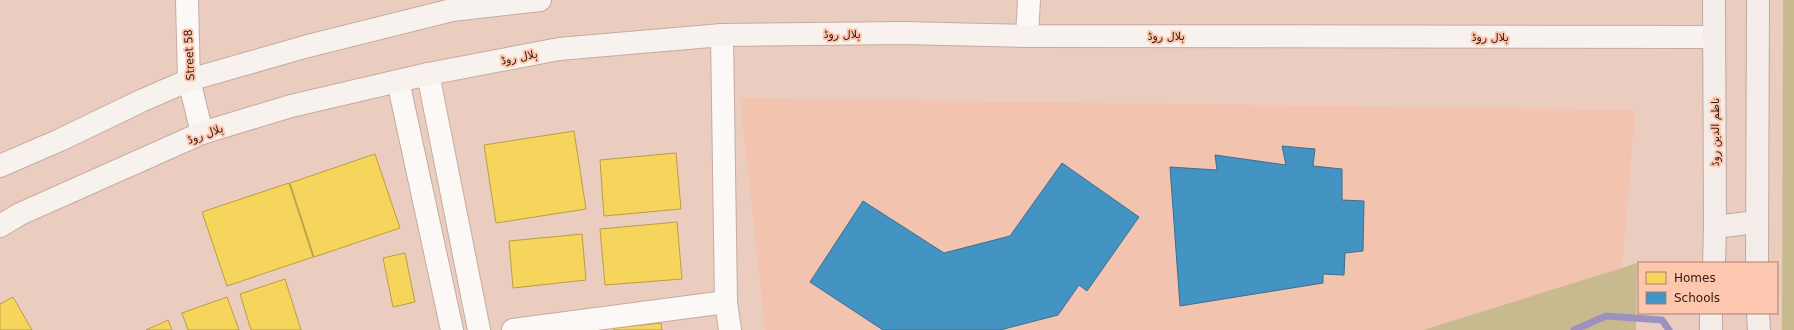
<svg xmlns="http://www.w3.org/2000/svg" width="1794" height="330" viewBox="0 0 1794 330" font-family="'DejaVu Sans',Vazirmatn,sans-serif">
  <rect width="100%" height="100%" fill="#ebcdc0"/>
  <path fill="#f2c4b0" d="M 740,98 L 1635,110 L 1622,268 L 1440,330 L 765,330 Z"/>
  <g fill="#c9b98e">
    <path d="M 1783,0 L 1794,0 L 1794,330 L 1782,330 Z"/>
    <path d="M 1637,263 L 1636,330 L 1423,330 L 1622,268 Z"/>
  </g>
  <g fill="#f6d55c" stroke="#bb9d45">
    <path d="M 574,131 L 586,209 L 496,223 L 484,145 Z"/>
    <path d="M 676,153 L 681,209 L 604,216 L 600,160 Z"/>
    <path d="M 375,154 L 400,228 L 314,257 L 290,183 Z"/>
    <path d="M 289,183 L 313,257 L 227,286 L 202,212 Z"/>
    <path d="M 677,222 L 682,279 L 605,285 L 600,229 Z"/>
    <path d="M 582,234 L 586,280 L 513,288 L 509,241 Z"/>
    <path d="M 405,253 L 415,302 L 393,307 L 383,258 Z"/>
    <path d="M 285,279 L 301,330 L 251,330 L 240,294 Z"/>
    <path d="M 13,297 L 32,330 L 0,330 L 0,304 Z"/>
    <path d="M 227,297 L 239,330 L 188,330 L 182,313 Z"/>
    <path d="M 168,320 L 172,330 L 146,330 Z"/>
    <path d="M 661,323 L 662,330 L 614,330 L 614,328 Z"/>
  </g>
  <g fill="#4393c3" stroke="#3e6e8d">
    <path d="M 1282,146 L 1315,149 L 1313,166 L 1342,169 L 1342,200 L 1364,201 L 1363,251 L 1345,253 L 1344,275 L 1323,274 L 1323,283 L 1180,306 L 1170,167 L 1217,170 L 1215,155 L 1286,165 Z"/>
    <path d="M 1062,163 L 1139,217 L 1087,291 L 1079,285 L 1058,315 L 1000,330 L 883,330 L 810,282 L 863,201 L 944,253 L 1010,236 Z"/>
  </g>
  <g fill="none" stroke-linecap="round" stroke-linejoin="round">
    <path stroke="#9d92bf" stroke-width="7" d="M 1574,330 L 1606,316 L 1662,320 L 1669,330"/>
    <g stroke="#c5aba0" stroke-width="24">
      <g id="street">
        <path d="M 187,0 L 189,80 L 202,133"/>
        <path d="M 722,35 L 726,302 L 730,330"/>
        <path d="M 1027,36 L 1029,0"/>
        <path d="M 428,74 L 479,330"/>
        <path d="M 398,81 L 452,330"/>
        <path d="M 513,330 L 726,302"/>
      </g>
    </g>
    <g stroke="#c5aba0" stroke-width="24">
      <g id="secondary">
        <path d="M 0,166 L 60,140 L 141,101 L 189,80 L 308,46 L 452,10 L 540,0"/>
        <path d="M 0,226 L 20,214 L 202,133 L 291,106 L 428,74 L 559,49 L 722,35 L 903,33 L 1027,36 L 1714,37"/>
      </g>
    </g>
    <g stroke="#bfa89e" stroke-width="24">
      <g id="primary">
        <path d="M 1715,227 L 1756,222"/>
        <path d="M 1714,263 L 1715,227 L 1714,0"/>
        <path d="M 1757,263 L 1758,0"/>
        <path d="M 1711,313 L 1711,330"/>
        <path d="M 1758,313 L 1759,330"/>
      </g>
    </g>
    <use href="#street" stroke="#fcf8f6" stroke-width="22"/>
    <use href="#secondary" stroke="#f8f2ef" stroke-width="22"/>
    <use href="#primary" stroke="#f4ece8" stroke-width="22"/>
  </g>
  <g text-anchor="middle" stroke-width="4" stroke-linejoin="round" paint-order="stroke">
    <g font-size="11" fill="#31190e" stroke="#fdc6ae">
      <text x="842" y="38">ہلال روڈ</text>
      <text x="1166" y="40">ہلال روڈ</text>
      <text x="1490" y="41">ہلال روڈ</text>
      <text transform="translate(189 55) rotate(-93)" y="4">Street 58</text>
      <text transform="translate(519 57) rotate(-11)" y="4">ہلال روڈ</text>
      <text transform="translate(1715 132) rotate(-90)" y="4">ناظم الدین روڈ</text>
      <text transform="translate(205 134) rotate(-20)" y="4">ہلال روڈ</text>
    </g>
  </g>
  <rect x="1638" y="262" width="140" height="52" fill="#fdc6ae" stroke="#ab816e"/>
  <rect x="1646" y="272" width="20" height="12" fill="#f6d55c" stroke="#ab816e"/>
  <text x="1674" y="282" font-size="12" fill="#31190e">Homes</text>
  <rect x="1646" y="292" width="20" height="12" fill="#4393c3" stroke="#ab816e"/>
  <text x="1674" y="302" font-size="12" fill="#31190e">Schools</text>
</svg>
